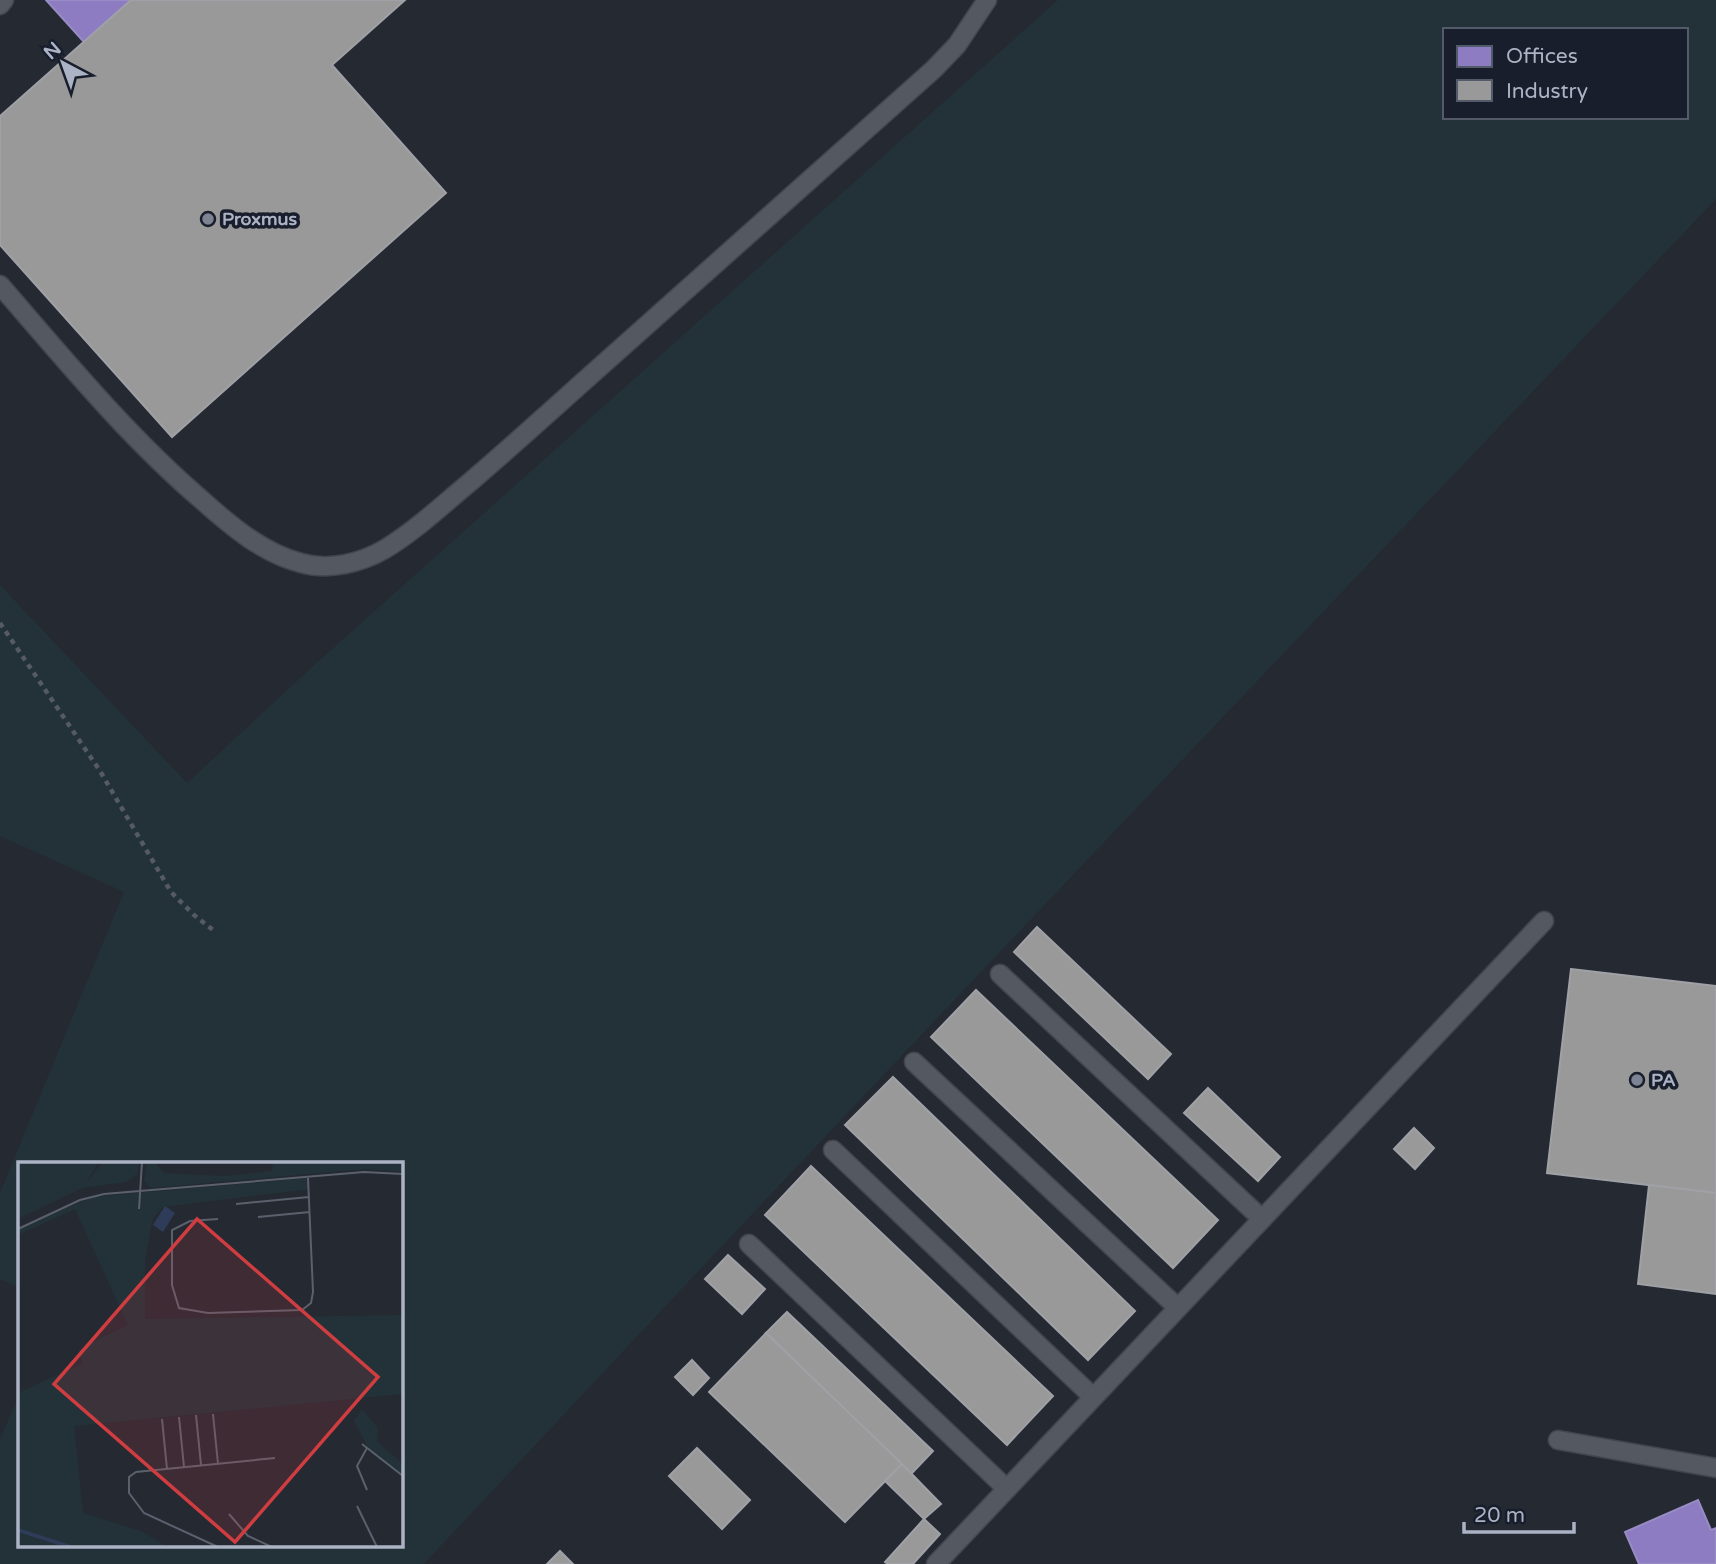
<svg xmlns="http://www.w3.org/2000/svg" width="1716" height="1564" viewBox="0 0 1716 1564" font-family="'Varela Round',sans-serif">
  <rect width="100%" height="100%" fill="#252932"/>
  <path fill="#223238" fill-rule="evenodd" d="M 1058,0 L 1716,0 L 1716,199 C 1284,653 851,1106 424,1564 L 0,1564 L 0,1439 L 19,1396 L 19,1545 L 401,1545 L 401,1163 L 19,1163 L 19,1288 L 0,1279 L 0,1193 L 124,892 L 0,836 L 0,585 L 187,783 L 312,667 ZM 1445,30 L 1686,30 L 1686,117 L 1445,117 Z"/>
  <g fill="#8e7cc3" stroke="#978cc4" stroke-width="2">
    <path d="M 46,0 L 131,0 L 84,42 Z"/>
    <path d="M 1698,1500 L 1711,1530 L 1716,1528 L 1716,1564 L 1639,1564 L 1625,1532 Z"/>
  </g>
  <g fill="#999" stroke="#9fa1a6" stroke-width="2">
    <path d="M 131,0 L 405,0 L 332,65 L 446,193 L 172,437 L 0,245 L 0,116 Z"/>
    <path d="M 1037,927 L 1171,1054 L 1148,1079 L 1014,952 Z"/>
    <path d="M 1571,969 L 1716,986 L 1716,1193 L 1547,1173 Z"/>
    <path d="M 976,990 L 1218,1220 L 1173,1268 L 931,1037 Z"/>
    <path d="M 893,1077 L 1135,1311 L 1088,1360 L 845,1125 Z"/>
    <path d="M 1208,1088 L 1280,1157 L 1258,1181 L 1184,1113 Z"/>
    <path d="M 1414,1128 L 1434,1148 L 1415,1169 L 1394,1149 Z"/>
    <path d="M 811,1166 L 1053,1396 L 1007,1445 L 765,1215 Z"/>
    <path d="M 1649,1185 L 1716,1193 L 1716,1294 L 1638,1284 Z"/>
    <path d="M 728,1255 L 765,1289 L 742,1314 L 705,1279 Z"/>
    <path d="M 787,1312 L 933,1451 L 911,1474 L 766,1333 Z"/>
    <path d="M 766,1333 L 902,1464 L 845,1522 L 709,1392 Z"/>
    <path d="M 692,1360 L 709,1378 L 693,1395 L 675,1377 Z"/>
    <path d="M 697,1448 L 750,1500 L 722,1529 L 669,1476 Z"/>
    <path d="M 902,1464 L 941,1504 L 924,1519 L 885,1481 Z"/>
    <path d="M 924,1519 L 940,1534 L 913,1564 L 888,1564 L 885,1562 Z"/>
    <path d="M 560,1551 L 573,1564 L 547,1564 Z"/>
  </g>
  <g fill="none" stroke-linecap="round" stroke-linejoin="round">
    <g stroke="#42454d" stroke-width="21">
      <g id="service">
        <path d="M 0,5 L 4,0"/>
        <path d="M 0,285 C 65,360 128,437 203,501 C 232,527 263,553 301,563 C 329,571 361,563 385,549 C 413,532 437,510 463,488 C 503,454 543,418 583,382 C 700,278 817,174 934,69 L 957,45 L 987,0"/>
        <path d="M 1000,974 L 1262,1219"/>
        <path d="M 914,1062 L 1178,1308"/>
        <path d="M 833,1150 L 1093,1397"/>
        <path d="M 749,1244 L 1007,1489"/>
        <path d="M 1558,1440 L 1716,1468"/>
        <path d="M 936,1564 L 1544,921"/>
      </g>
    </g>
    <path stroke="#565a63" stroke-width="4.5" stroke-dasharray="5 5" stroke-linecap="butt" d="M 0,623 L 100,771 L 171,892 L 194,915 L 213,930"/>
    <use href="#service" stroke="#545860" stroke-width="18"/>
  </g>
  <g fill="#7d8392" stroke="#181e2c" stroke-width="2.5">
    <circle cx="208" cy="219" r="7"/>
    <circle cx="1637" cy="1080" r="7"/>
  </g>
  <g text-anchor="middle" stroke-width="7" stroke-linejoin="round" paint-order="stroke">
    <g font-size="18" font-weight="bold" fill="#acb3c5" stroke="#181e2c" text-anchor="start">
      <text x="222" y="225">Proxmus</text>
      <text x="1651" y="1086">PA</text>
    </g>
  </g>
  <g transform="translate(18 1162)">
    <rect width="385" height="385" fill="#252932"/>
    <path d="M 0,0 L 80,0 L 69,21 L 84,0 L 121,0 L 120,11 L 108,20 L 64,26 L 0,57 ZM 129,0 L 137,0 L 146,11 L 206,14 L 254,9 L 255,0 L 385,0 L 385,10 L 347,7 L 133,26 L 126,19 ZM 290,16 L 291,27 L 145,45 L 135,56 L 127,98 L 127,157 L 385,153 L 385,232 L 56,264 L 65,351 L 123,369 L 150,385 L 0,385 L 0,231 L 65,201 L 60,188 L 110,163 L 57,47 L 0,73 L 0,67 L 74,35 ZM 344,247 L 360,266 L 359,280 L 385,302 L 385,314 L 352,289 L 336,259 Z" fill="#223238"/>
    <path d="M 147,44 L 157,51 L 145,70 L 135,63 Z" fill="#2e3c5a"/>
    <path fill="none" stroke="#2e3c5a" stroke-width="3.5" d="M 0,368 L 53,385"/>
    <path fill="none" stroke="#5b606d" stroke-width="2" d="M 218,42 L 291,35M 121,47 L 124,0M 240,55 L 292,50M 200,57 L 172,59 L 154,68 L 154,123 L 161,146 L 190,151 L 284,148 L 293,141 L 295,130 L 290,16M 0,67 L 62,38 L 86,32 L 346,10 L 385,12M 195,252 L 200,302M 178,253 L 183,303M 161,255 L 166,305M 144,257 L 149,307M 344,282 L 385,314M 349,286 L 339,304 L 349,328M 339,344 L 359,385M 211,352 L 230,374 L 254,385M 200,385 L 126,351 L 111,331 L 111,315 L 118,310 L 257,296"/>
    <path fill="#d03d40" fill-opacity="0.15" stroke="#d03d40" stroke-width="3.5" d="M 179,57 L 360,215 L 217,380 L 36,222 Z"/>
    <rect width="385" height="385" fill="none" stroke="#acb3c5" stroke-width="3.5"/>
  </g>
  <rect x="1443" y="28" width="245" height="91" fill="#181e2c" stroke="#535a69" stroke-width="2"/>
  <rect x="1457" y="46" width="35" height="21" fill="#8e7cc3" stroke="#535a69" stroke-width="2"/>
  <text x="1506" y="63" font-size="21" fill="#acb3c5">Offices</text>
  <rect x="1457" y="80" width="35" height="21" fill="#999999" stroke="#535a69" stroke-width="2"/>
  <text x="1506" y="98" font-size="21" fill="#acb3c5">Industry</text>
  <g transform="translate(63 63) rotate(319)" stroke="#181e2c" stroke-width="5" paint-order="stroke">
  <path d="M0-5L12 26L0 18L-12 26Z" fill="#acb3c5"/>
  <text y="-10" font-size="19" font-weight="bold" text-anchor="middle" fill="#acb3c5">N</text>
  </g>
  <path d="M1464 1522v10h110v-10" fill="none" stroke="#acb3c5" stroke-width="3.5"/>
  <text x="1474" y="1522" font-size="21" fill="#acb3c5" stroke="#181e2c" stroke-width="5" paint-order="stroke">20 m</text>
</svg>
